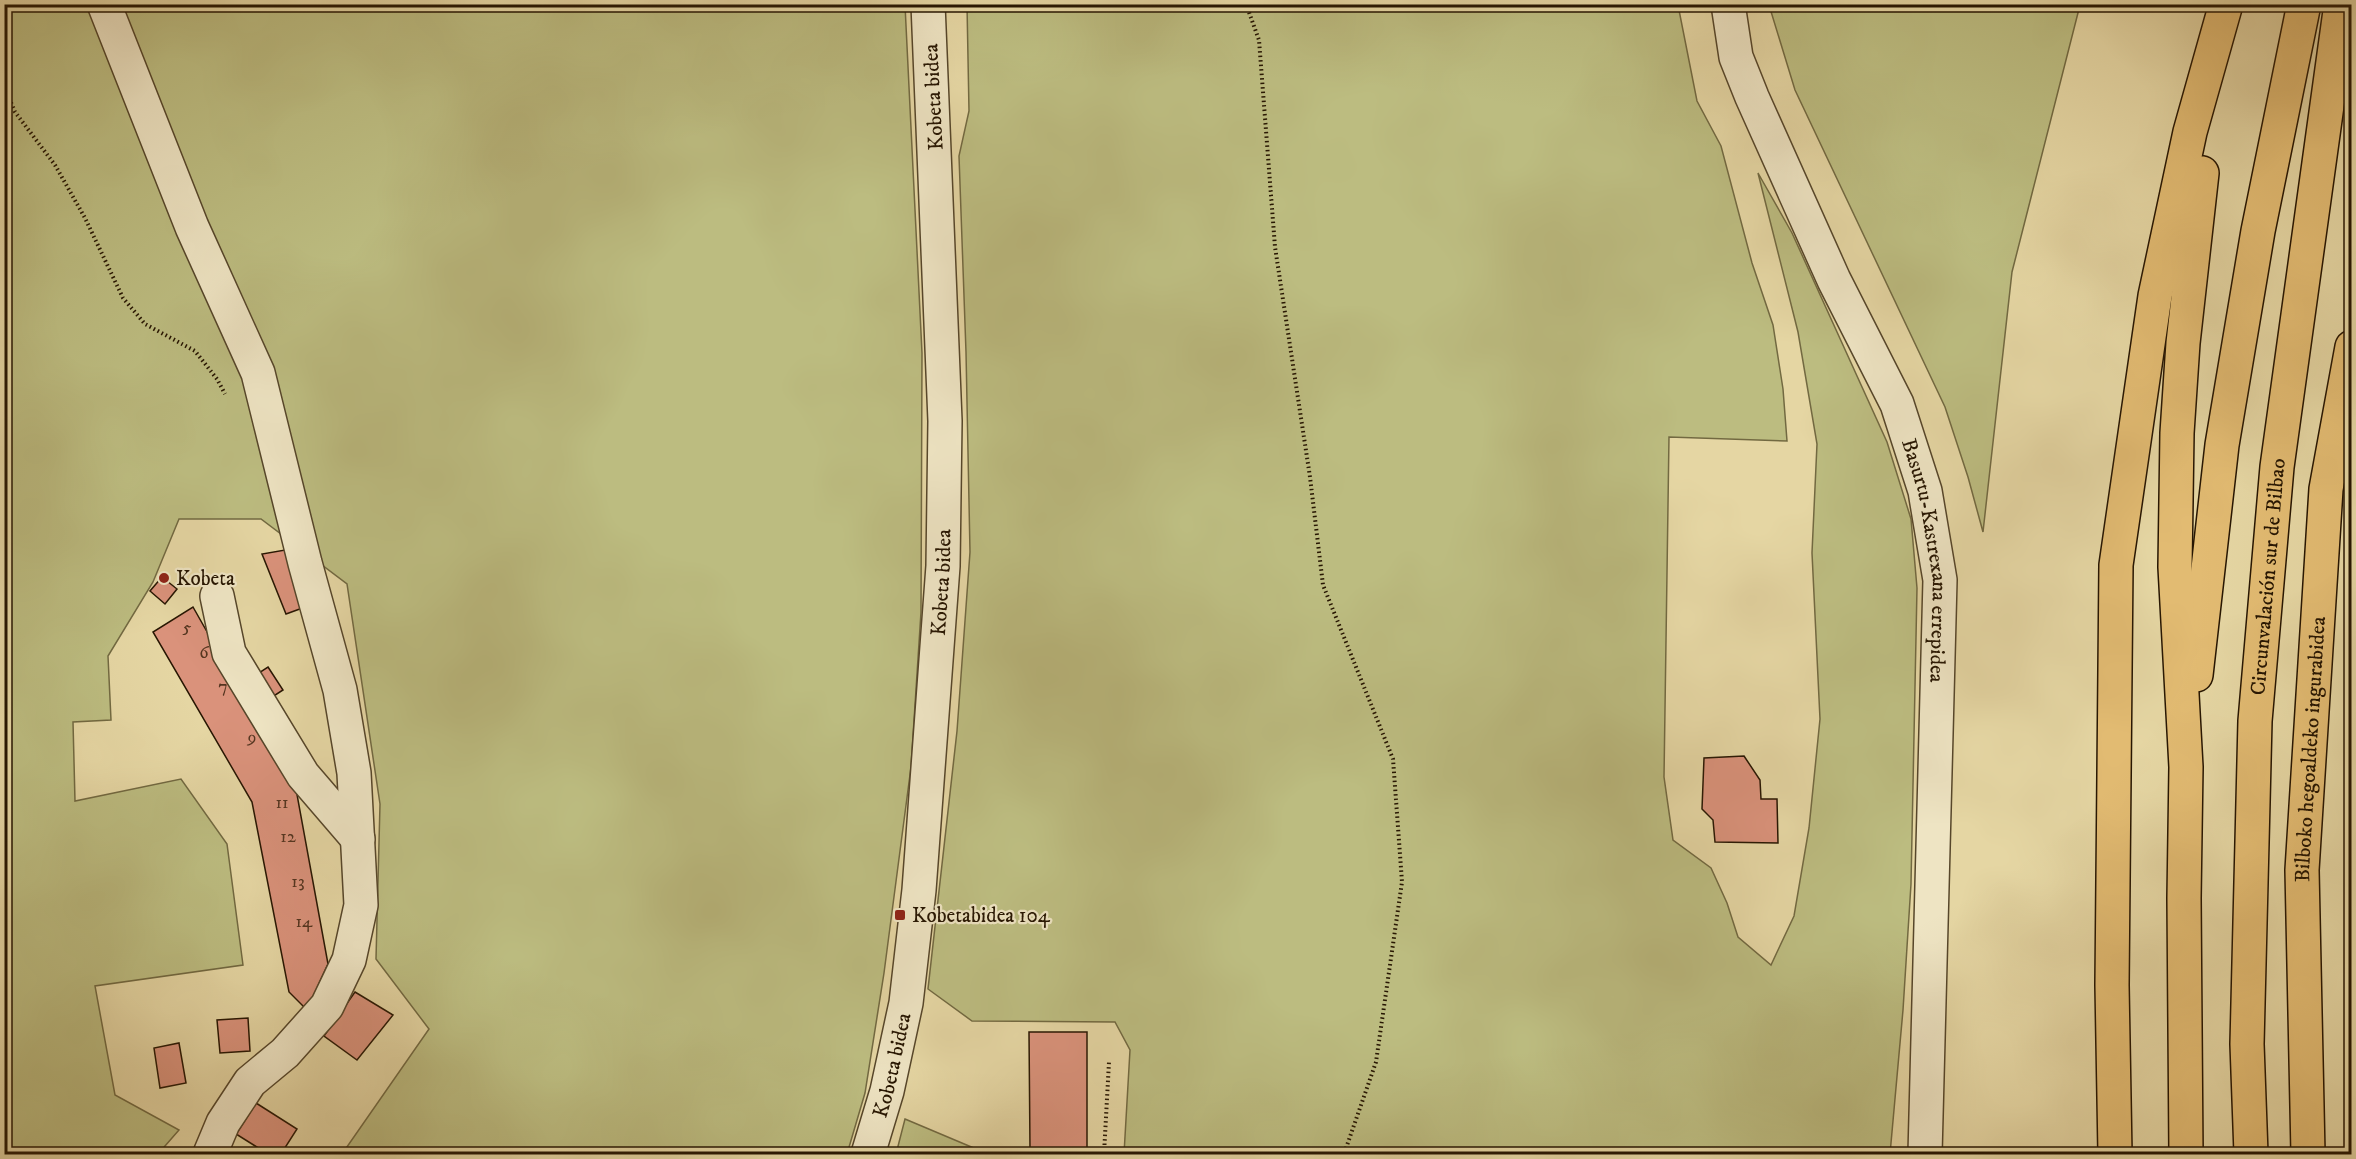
<svg xmlns="http://www.w3.org/2000/svg" width="2356" height="1159" viewBox="0 0 2356 1159" font-family="'IM FELL DW Pica',serif">
  <rect width="100%" height="100%" fill="#e5d6a3"/>
  <filter id="stains"><feTurbulence type="fractalNoise" baseFrequency=".00333" numOctaves="4"/><feColorMatrix values="0 0 0 0 .2 0 0 0 0 .09 0 0 0 0 .02 0 0 0 .5 -.17"/></filter>
  <radialGradient id="worn" r=".72"><stop offset=".6" stop-color="#630" stop-opacity="0"/><stop offset="1" stop-color="#630" stop-opacity=".3"/></radialGradient>
  <g fill="#bcbc80" stroke="#726941" stroke-width="1.5">
    <path d="M 4,5 L 905,5 L 922,353 L 921,612 L 911,767 L 884,973 L 865,1093 L 847,1154 L 342,1154 L 429,1029 L 376,959 L 380,804 L 347,584 L 261,519 L 179,519 L 153,582 L 108,656 L 111,720 L 73,722 L 75,801 L 181,779 L 227,844 L 243,965 L 95,986 L 115,1095 L 179,1130 L 158,1154 L 5,1154 Z"/>
    <path d="M 967,5 L 1678,5 L 1697,101 L 1721,146 L 1752,263 L 1773,325 L 1783,389 L 1787,441 L 1669,437 L 1664,777 L 1673,840 L 1711,868 L 1727,903 L 1738,937 L 1771,965 L 1794,916 L 1809,828 L 1820,719 L 1812,553 L 1817,444 L 1798,332 L 1758,173 L 1792,233 L 1887,442 L 1911,519 L 1917,588 L 1911,884 L 1903,1010 L 1890,1154 L 1124,1154 L 1130,1050 L 1115,1022 L 972,1021 L 928,989 L 957,731 L 970,552 L 966,352 L 959,156 L 969,111 Z"/>
    <path d="M 1769,5 L 2080,5 L 2012,272 L 1983,532 L 1968,477 L 1945,407 L 1795,90 Z"/>
    <path d="M 905,1119 L 988,1154 L 896,1154 Z"/>
  </g>
  <g fill="#da927b" stroke="#271602" stroke-width="1.5">
    <path d="M 285,550 L 308,606 L 286,614 L 262,554 Z"/>
    <path d="M 162,577 L 177,589 L 165,604 L 150,591 Z"/>
    <path d="M 193,607 L 296,789 L 328,964 L 307,1010 L 289,992 L 252,802 L 153,632 Z"/>
    <path d="M 268,667 L 283,690 L 263,703 L 248,680 Z"/>
    <path d="M 1744,756 L 1760,780 L 1761,799 L 1777,799 L 1778,843 L 1715,842 L 1713,820 L 1702,809 L 1704,758 Z"/>
    <path d="M 355,992 L 393,1015 L 357,1060 L 324,1036 Z"/>
    <path d="M 248,1018 L 250,1051 L 220,1053 L 217,1020 Z"/>
    <path d="M 1029,1032 L 1087,1032 L 1087,1149 L 1030,1149 Z"/>
    <path d="M 179,1043 L 186,1083 L 160,1088 L 154,1048 Z"/>
    <path d="M 256,1103 L 297,1129 L 281,1154 L 268,1154 L 236,1134 Z"/>
  </g>
  <g fill="none" stroke-linecap="round" stroke-linejoin="round">
    <g stroke="#56462a" stroke-width="36">
      <g id="minor">
        <path d="M 104,4 L 192,227 L 258,373 L 305,563 L 340,690 L 354,773 L 361,905 L 349,960 L 327,1006 L 285,1053 L 250,1082 L 223,1123 L 210,1154"/>
        <path id="s1" d="M 1728,4 L 1736,57 L 1752,97 L 1834,280 L 1897,404 L 1925,491 L 1940,580 L 1925,1154"/>
        <path d="M 217,596 L 229,653 L 303,775 L 358,839"/>
        <path id="s2" d="M 868,1154 L 887,1091 L 906,1003 L 919,890 L 943,566 L 945,421 L 928,4"/>
      </g>
    </g>
    <g stroke="#271602" stroke-width="36">
      <g id="highway">
        <path d="M 2196,675 L 2222,445 L 2258,231 L 2304,4"/>
        <path d="M 2115,1154 L 2112,985 L 2116,565 L 2155,296 L 2190,132 L 2226,4"/>
        <path d="M 2186,1154 L 2184,898 L 2186,767 L 2175,567 L 2177,433 L 2183,343 L 2202,173"/>
        <path id="s3" d="M 2251,1154 L 2247,1044 L 2255,721 L 2277,467 L 2341,4"/>
        <path id="s4" d="M 2308,1154 L 2302,870 L 2326,489 L 2352,347"/>
      </g>
    </g>
    <g stroke="#271602" stroke-width="4" stroke-dasharray="1.5 3" stroke-linecap="butt">
      <path d="M 1246,4 L 1259,40 L 1275,247 L 1310,477 L 1323,585 L 1393,759 L 1402,882 L 1376,1062 L 1344,1154"/>
      <path d="M 4,86 L 15,112 L 55,165 L 85,218 L 123,298 L 145,324 L 195,351 L 217,379 L 225,394"/>
      <path d="M 1104,1154 L 1109,1062"/>
    </g>
    <use href="#minor" stroke="#eee4c3" stroke-width="33"/>
    <use href="#highway" stroke="#e2bb72" stroke-width="33"/>
  </g>
  <g fill="#8f2418" stroke="#eee4c3" stroke-width="2">
    <circle cx="164" cy="578" r="6"/>
    <rect x="894" y="909" width="12" height="12" rx="3"/>
  </g>
  <g text-anchor="middle" stroke-width="4.5" stroke-linejoin="round" paint-order="stroke">
    <g font-size="18" fill="#543520">
      <text x="187" y="633">5</text>
      <text x="204" y="658">6</text>
      <text x="223" y="692">7</text>
      <text x="252" y="743">9</text>
      <text x="282" y="808">11</text>
      <text x="288" y="842">12</text>
      <text x="298" y="887">13</text>
      <text x="304" y="927">14</text>
    </g>
    <g font-size="21" fill="#271602" stroke="#eee4c3">
      <text transform="translate(933 97) rotate(-93)" y="7">Kobeta bidea</text>
      <text dy="7" stroke="none"><textPath href="#s1" startOffset="597">Basurtu-Kastrexana errepidea</textPath></text>
      <text dy="7" stroke="none"><textPath href="#s3" startOffset="578">Circunvalación sur de Bilbao</textPath></text>
      <text dy="7" stroke="none"><textPath href="#s2" startOffset="578">Kobeta bidea</textPath></text>
      <text dy="7" stroke="none"><textPath href="#s4" startOffset="405">Bilboko hegoaldeko ingurabidea</textPath></text>
      <text dy="7" stroke="none"><textPath href="#s2" startOffset="92">Kobeta bidea</textPath></text>
    </g>
    <g font-size="21" fill="#271602" stroke="#eee4c3" text-anchor="start">
      <text x="176" y="585">Kobeta</text>
      <text x="912" y="922">Kobetabidea 104</text>
    </g>
  </g>
  <rect width="2356" height="1159" fill="none" stroke="#e5d6a3" stroke-width="24"/>
  <rect x="6" y="6" width="2344" height="1147" fill="none" stroke="#271602" stroke-width="3"/>
  <rect x="12" y="12" width="2332" height="1135" fill="none" stroke="#271602" stroke-width="1.5"/>
  <rect width="100%" height="100%" filter="url(#stains)"/>
  <rect width="100%" height="100%" fill="url(#worn)"/>
</svg>
